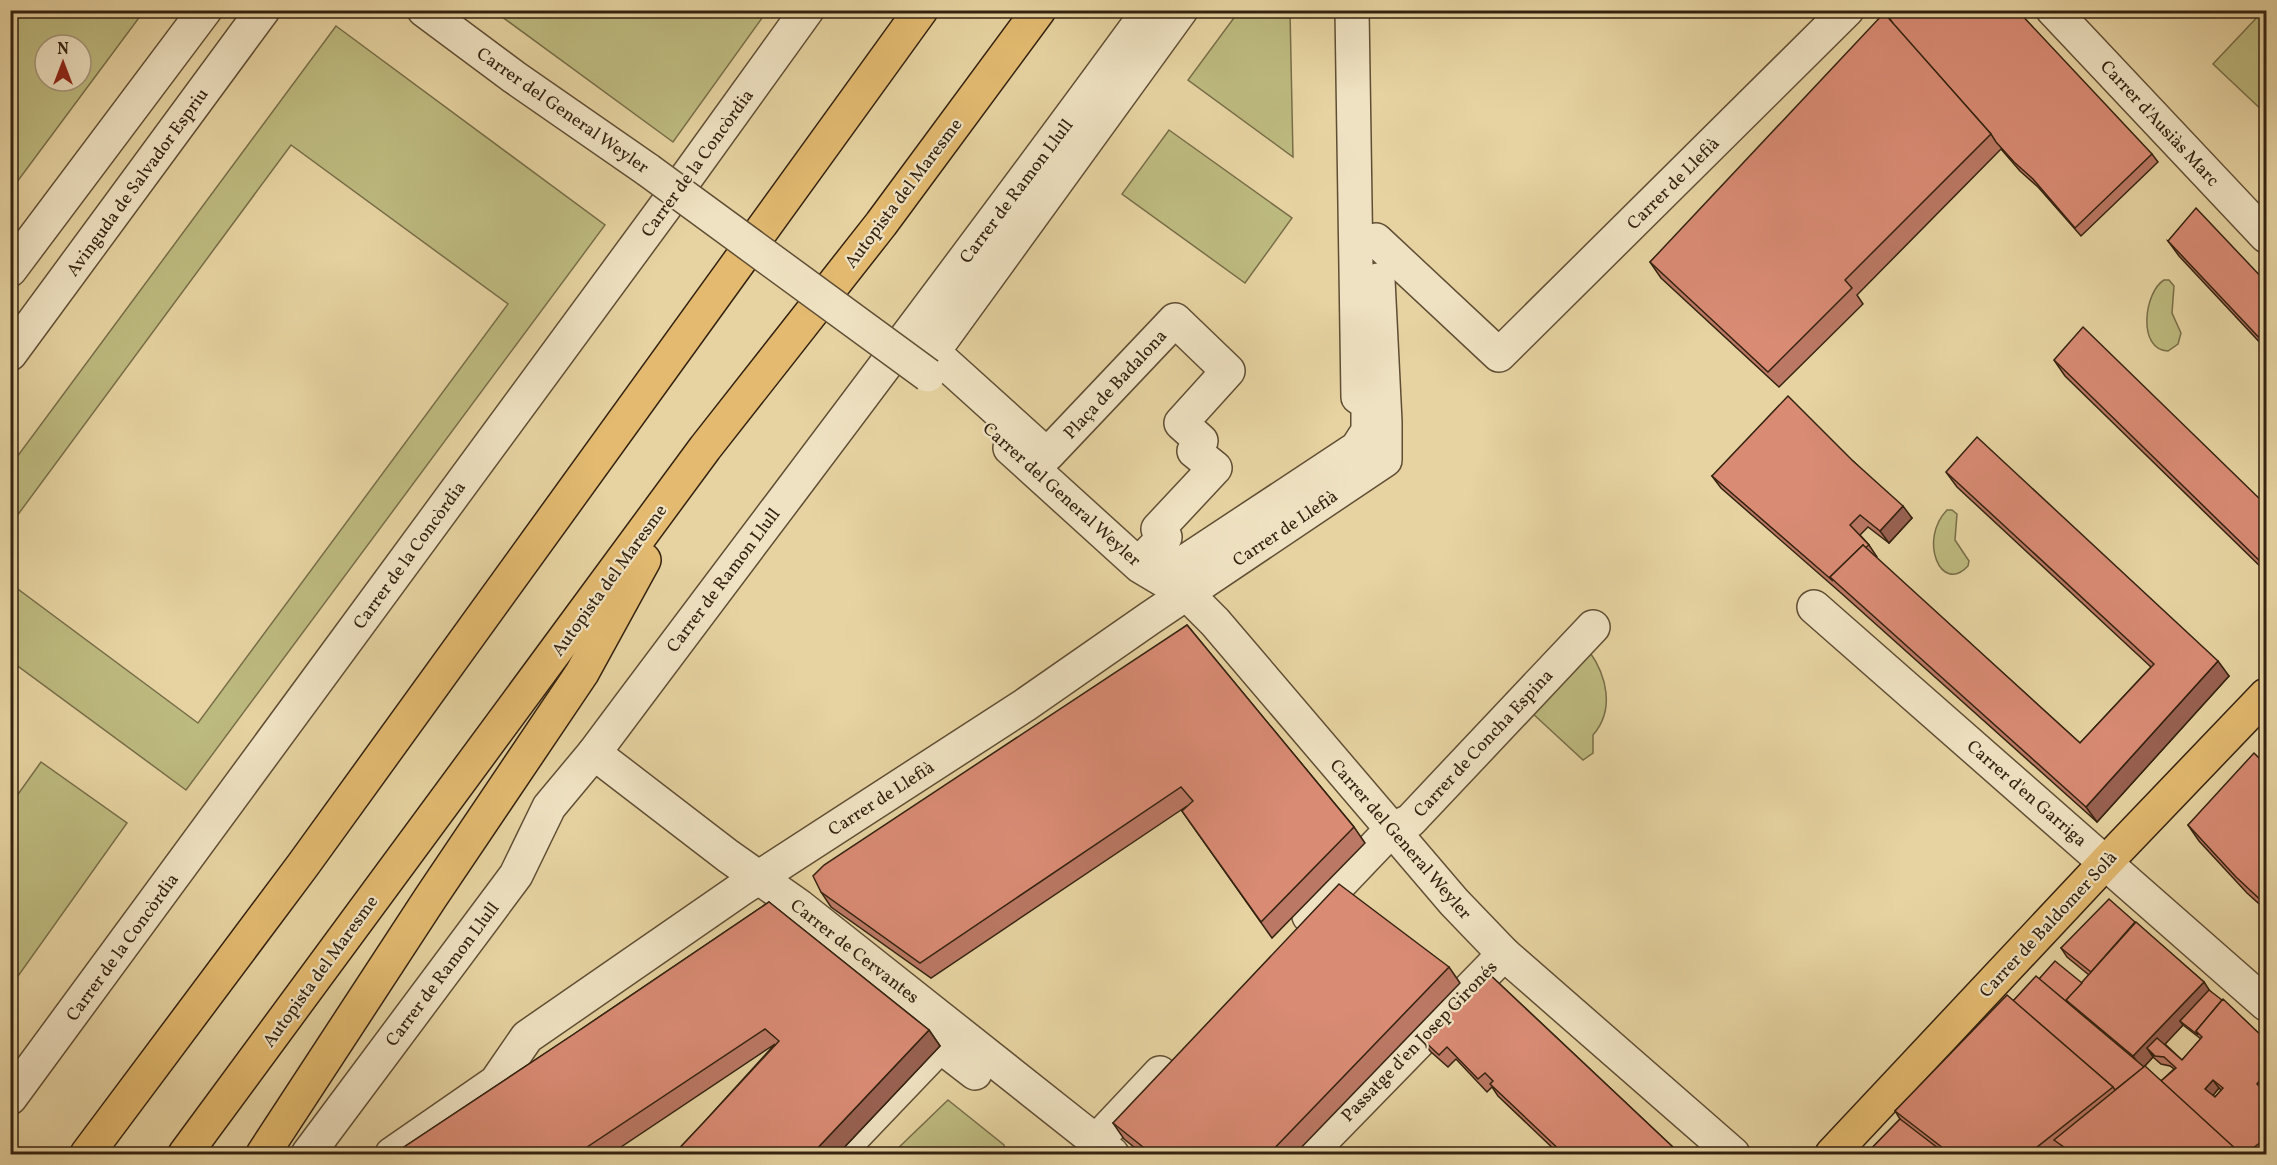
<svg xmlns="http://www.w3.org/2000/svg" width="2277" height="1165" viewBox="0 0 2277 1165" font-family="Vollkorn,serif">
  <rect width="100%" height="100%" fill="#e6d3a1"/>
  <filter id="stains"><feTurbulence type="fractalNoise" baseFrequency=".00333" numOctaves="4"/><feColorMatrix values="0 0 0 0 .2 0 0 0 0 .09 0 0 0 0 .02 0 0 0 .5 -.17"/></filter>
  <radialGradient id="worn" r=".72"><stop offset=".6" stop-color="#630" stop-opacity="0"/><stop offset="1" stop-color="#630" stop-opacity=".3"/></radialGradient>
  <g fill="#bdba7f" stroke="#786e48" stroke-width="1.5" fill-rule="evenodd">
    <path d="M 11,10 L 144,11 L 11,190 L 10,11 ZM 45,45 L 81,45 L 81,81 L 45,81 Z"/>
    <path d="M 494,11 L 767,11 L 673,142 Z"/>
    <path d="M 1239,11 L 1290,11 L 1293,157 L 1188,80 Z"/>
    <path d="M 2263,11 L 2266,11 L 2266,114 L 2213,64 Z"/>
    <path d="M 336,26 L 605,225 L 186,790 L 11,661 L 11,584 L 198,723 L 508,304 L 291,145 L 11,524 L 11,465 Z"/>
    <path d="M 1169,130 L 1292,218 L 1245,283 L 1122,194 Z"/>
    <path d="M 2164,280 L 2169,280 L 2174,286 L 2172,313 L 2181,333 L 2178,344 L 2168,351 C 2137,350 2144,292 2164,280 Z"/>
    <path d="M 1947,510 L 1952,510 L 1957,514 L 1955,540 L 1969,561 L 1968,566 C 1941,595 1918,540 1947,510 Z"/>
    <path d="M 1589,651 C 1607,676 1615,710 1593,735 L 1593,753 L 1583,760 L 1531,712 Z"/>
    <path d="M 41,762 L 127,823 L 11,986 L 11,804 Z"/>
    <path d="M 948,1100 L 1004,1145 L 1006,1154 L 892,1154 Z"/>
  </g>
  <g fill="none" stroke-linecap="round" stroke-linejoin="round">
    <g stroke="#604e34" stroke-width="36">
      <g id="minor">
        <path d="M 424,10 L 514,77 L 648,170"/>
        <path d="M 1181,10 L 933,352 L 1047,455 L 1175,320 L 1228,371 L 1181,423 L 1201,441 L 1194,451 L 1215,468 L 1158,529 L 1165,537 L 1150,552 C 1163,563 1170,568 1186,561 L 1357,448 L 1368,431 L 1368,404 L 1358,397 L 1352,10"/>
        <path d="M 2053,10 L 2266,236"/>
        <path d="M 1376,240 L 1499,355 L 1847,10"/>
        <path d="M 10,270 L 205,10"/>
        <path d="M 10,354 L 263,10"/>
        <path d="M 1010,448 L 1140,566 L 1187,594 L 1215,622 L 1454,902 L 1504,954 L 1733,1154"/>
        <path d="M 1814,607 L 2266,1004"/>
        <path d="M 594,753 L 728,856 L 799,906 L 1112,1154"/>
        <path d="M 1309,916 L 1392,829 L 1410,821 L 1593,627"/>
        <path d="M 10,1098 L 681,185 L 807,10"/>
        <path d="M 1096,1141 L 1160,1073"/>
        <path d="M 308,1154 L 516,875 L 549,807 L 594,753 C 779,505 967,260 1149,10"/>
        <path d="M 392,1154 L 496,1082 L 527,1037 L 741,889 L 1025,705 L 1150,618 L 1385,460 L 1385,422 L 1378,280"/>
        <path d="M 837,1154 L 940,1046 L 975,1073"/>
        <path d="M 1309,1154 L 1504,954"/>
      </g>
    </g>
    <g stroke="#342210" stroke-width="36">
      <path id="major" d="M 1832,1154 L 2106,862 L 2266,695"/>
    </g>
    <g stroke="#342210" stroke-width="36">
      <g id="highway">
        <path d="M 87,1154 L 303,865 L 921,10"/>
        <path d="M 185,1154 L 705,448 L 881,224 L 1039,10"/>
        <path d="M 263,1154 L 431,897 L 582,673 L 644,560"/>
      </g>
    </g>
    <use href="#minor" stroke="#efe2c2" stroke-width="33"/>
    <use href="#major" stroke="#e3ba70" stroke-width="33"/>
    <use href="#highway" stroke="#e3ba70" stroke-width="33"/>
    <g stroke="#604e34" stroke-width="36" stroke-linecap="butt">
      <path id="minor-bridge" d="M 648,170 L 928,375"/>
    </g>
    <use href="#minor-bridge" stroke="#efe2c2" stroke-width="33"/>
  </g>
  <g fill="#bb7864" stroke="#342210" stroke-width="1.5" fill-rule="evenodd">
    <path d="M 1892,22 L 2152,154 L 2158,162 L 2081,236 L 2038,187 L 2020,171 L 2001,149 L 1857,295 L 1863,304 L 1779,387 L 1661,278 L 1650,262 Z"/>
    <path d="M 2168,241 L 2266,282 L 2266,349 L 2179,256 Z"/>
    <path d="M 2054,360 L 2266,505 L 2266,572 L 2065,376 Z"/>
    <path d="M 1853,461 L 1912,518 L 1889,543 L 1868,527 L 1860,535 L 1869,545 L 1877,557 L 1876,558 L 2080,743 L 2151,667 L 1957,487 L 1946,472 L 2229,676 L 2097,822 L 1841,593 L 1721,488 L 1712,476 Z"/>
    <path d="M 1187,625 L 1354,827 L 1365,843 L 1272,938 L 1182,811 L 1187,806 L 931,978 L 831,907 L 821,892 Z"/>
    <path d="M 2266,752 L 2266,910 L 2247,893 L 2199,841 L 2188,825 Z"/>
    <path d="M 769,902 L 929,1030 L 940,1046 L 837,1155 L 673,1155 L 705,1121 L 775,1044 L 609,1155 L 392,1155 L 574,1034 Z"/>
    <path d="M 2135,922 L 2204,982 L 2266,1088 L 2264,1091 L 2266,1093 L 2266,1151 L 2262,1155 L 1865,1155 L 1900,1119 L 1895,1111 L 2013,1001 L 2039,979 L 2082,983 L 2089,975 L 2067,957 L 2061,948 ZM 2183,1025 L 2201,1039 L 2182,1060 L 2165,1044 ZM 2153,1057 L 2161,1064 L 2170,1066 L 2174,1069 L 2161,1081 L 2144,1067 ZM 2219,1088 L 2221,1090 L 2215,1097 L 2213,1095 Z"/>
    <path d="M 1449,967 L 1460,983 L 1294,1155 L 1144,1155 L 1124,1139 L 1113,1123 Z"/>
    <path d="M 1487,972 L 1676,1150 L 1679,1155 L 1560,1155 L 1498,1096 L 1492,1087 L 1487,1092 L 1456,1059 L 1448,1067 L 1430,1051 L 1422,1039 Z"/>
  </g>
  <g fill="#986151" stroke="#342210" stroke-width="1.5">
    <path d="M 1903,506 L 1912,518 L 1889,543 L 1880,531 Z"/>
    <path d="M 2218,661 L 2229,676 L 2097,822 L 2086,807 Z"/>
    <path d="M 2204,982 L 2212,994 L 2180,1021 L 2183,1025 L 2154,1056 L 2147,1048 L 2153,1057 L 2142,1069 L 2133,1056 Z"/>
    <path d="M 929,1030 L 940,1046 L 837,1155 L 811,1155 Z"/>
    <path d="M 2266,1072 L 2266,1088 L 2262,1092 L 2257,1084 Z"/>
    <path d="M 2213,1080 L 2219,1088 L 2211,1098 L 2205,1089 Z"/>
  </g>
  <g fill="#d98b74" stroke="#342210" stroke-width="1.5" fill-rule="evenodd">
    <path d="M 1884,10 L 2017,10 L 2152,154 L 2075,228 L 2033,179 L 2014,162 L 1996,142 L 1991,134 L 1894,25 Z"/>
    <path d="M 1884,13 L 1991,134 L 1845,280 L 1852,288 L 1768,372 L 1650,262 Z"/>
    <path d="M 2196,208 L 2266,282 L 2266,345 L 2168,241 Z"/>
    <path d="M 2083,327 L 2266,505 L 2266,567 L 2054,360 Z"/>
    <path d="M 1788,396 L 1853,461 L 1903,506 L 1880,531 L 1860,515 L 1850,525 L 1869,545 L 1865,548 L 1863,545 L 1830,577 L 1833,581 L 1712,476 Z"/>
    <path d="M 1977,437 L 2218,661 L 2086,807 L 1830,577 L 1863,545 L 2080,743 L 2154,664 L 1946,472 Z"/>
    <path d="M 1187,625 L 1354,827 L 1261,922 L 1182,811 L 1193,801 L 1181,787 L 920,963 L 821,892 L 813,876 L 824,865 Z"/>
    <path d="M 2266,752 L 2266,765 L 2260,759 Z"/>
    <path d="M 2254,753 L 2266,765 L 2266,905 L 2236,877 L 2188,825 Z"/>
    <path d="M 1339,884 L 1449,967 L 1268,1155 L 1153,1155 L 1113,1123 Z"/>
    <path d="M 2109,899 L 2135,922 L 2091,972 L 2061,948 Z"/>
    <path d="M 769,902 L 929,1030 L 811,1155 L 673,1155 L 705,1121 L 779,1041 L 765,1029 L 575,1155 L 392,1155 L 574,1034 Z"/>
    <path d="M 2136,922 L 2204,982 L 2133,1056 L 2066,1000 Z"/>
    <path d="M 2055,961 L 2082,983 L 2066,1000 L 2069,1004 L 2039,979 Z"/>
    <path d="M 1487,972 L 1676,1150 L 1671,1155 L 1565,1155 L 1490,1084 L 1493,1081 L 1485,1073 L 1478,1079 L 1447,1047 L 1439,1055 L 1422,1039 Z"/>
    <path d="M 2036,976 L 2144,1067 L 2115,1090 L 2113,1087 L 2013,1001 Z"/>
    <path d="M 2209,990 L 2222,1000 L 2196,1031 L 2198,1035 L 2180,1021 Z"/>
    <path d="M 2007,995 L 2113,1087 L 2027,1155 L 1952,1155 L 1895,1111 Z"/>
    <path d="M 2223,999 L 2266,1040 L 2266,1072 L 2257,1084 L 2266,1093 L 2266,1138 L 2244,1155 L 2241,1155 L 2161,1081 L 2176,1068 L 2164,1057 L 2155,1056 L 2147,1048 L 2157,1038 L 2182,1060 L 2202,1037 L 2196,1031 ZM 2213,1080 L 2223,1088 L 2215,1097 L 2205,1089 Z"/>
    <path d="M 2145,1066 L 2239,1152 L 2235,1155 L 2051,1155 L 2065,1148 L 2054,1140 Z"/>
    <path d="M 1900,1119 L 1947,1155 L 1865,1155 Z"/>
  </g>
  <g text-anchor="middle" stroke-width="4.5" stroke-linejoin="round" paint-order="stroke">
    <g font-size="18" fill="#342210" stroke="#efe2c2">
      <text transform="translate(563 110) rotate(35)" y="6">Carrer del General Weyler</text>
      <text transform="translate(2160 123) rotate(47)" y="6">Carrer d'Ausiàs Marc</text>
      <text transform="translate(697 163) rotate(-54)" y="6">Carrer de la Concòrdia</text>
      <text transform="translate(137 182) rotate(-54)" y="6">Avinguda de Salvador Espriu</text>
      <text transform="translate(1673 183) rotate(-45)" y="6">Carrer de Llefià</text>
      <text transform="translate(1016 191) rotate(-53)" y="6">Carrer de Ramon Llull</text>
      <text transform="translate(903 193) rotate(-53)" y="6">Autopista del Maresme</text>
      <text transform="translate(1115 384) rotate(-47)" y="6">Plaça de Badalona</text>
      <text transform="translate(1062 494) rotate(42)" y="6">Carrer del General Weyler</text>
      <text transform="translate(1285 528) rotate(-34)" y="6">Carrer de Llefià</text>
      <text transform="translate(409 555) rotate(-54)" y="6">Carrer de la Concòrdia</text>
      <text transform="translate(609 580) rotate(-54)" y="6">Autopista del Maresme</text>
      <text transform="translate(723 580) rotate(-53)" y="6">Carrer de Ramon Llull</text>
      <text transform="translate(1483 743) rotate(-47)" y="6">Carrer de Concha Espina</text>
      <text transform="translate(2027 793) rotate(41)" y="6">Carrer d'en Garriga</text>
      <text transform="translate(881 798) rotate(-33)" y="6">Carrer de Llefià</text>
      <text transform="translate(1401 839) rotate(49)" y="6">Carrer del General Weyler</text>
      <text transform="translate(2048 924) rotate(-47)" y="6">Carrer de Baldomer Solà</text>
      <text transform="translate(122 947) rotate(-54)" y="6">Carrer de la Concòrdia</text>
      <text transform="translate(855 951) rotate(38)" y="6">Carrer de Cervantes</text>
      <text transform="translate(320 971) rotate(-54)" y="6">Autopista del Maresme</text>
      <text transform="translate(442 974) rotate(-53)" y="6">Carrer de Ramon Llull</text>
      <text transform="translate(1419 1041) rotate(-46)" y="6">Passatge d'en Josep Gironés</text>
    </g>
  </g>
  <rect width="2277" height="1165" fill="none" stroke="#e6d3a1" stroke-width="36"/>
  <rect x="12" y="12" width="2253" height="1141" fill="none" stroke="#342210" stroke-width="3"/>
  <rect x="18" y="18" width="2241" height="1129" fill="none" stroke="#342210" stroke-width="1.5"/>
  <g transform="translate(63 63)"><circle r="28" fill="#efe2c2" stroke="#a4957b" stroke-width="1.5"/>
  <path d="M0-4.5L10 22L0 15L-10 22Z" fill="#8f2418"/>
  <text y="-9" font-size="16" font-weight="bold" text-anchor="middle" fill="#342210">N</text>
  </g>
  <rect width="100%" height="100%" filter="url(#stains)"/>
  <rect width="100%" height="100%" fill="url(#worn)"/>
</svg>
